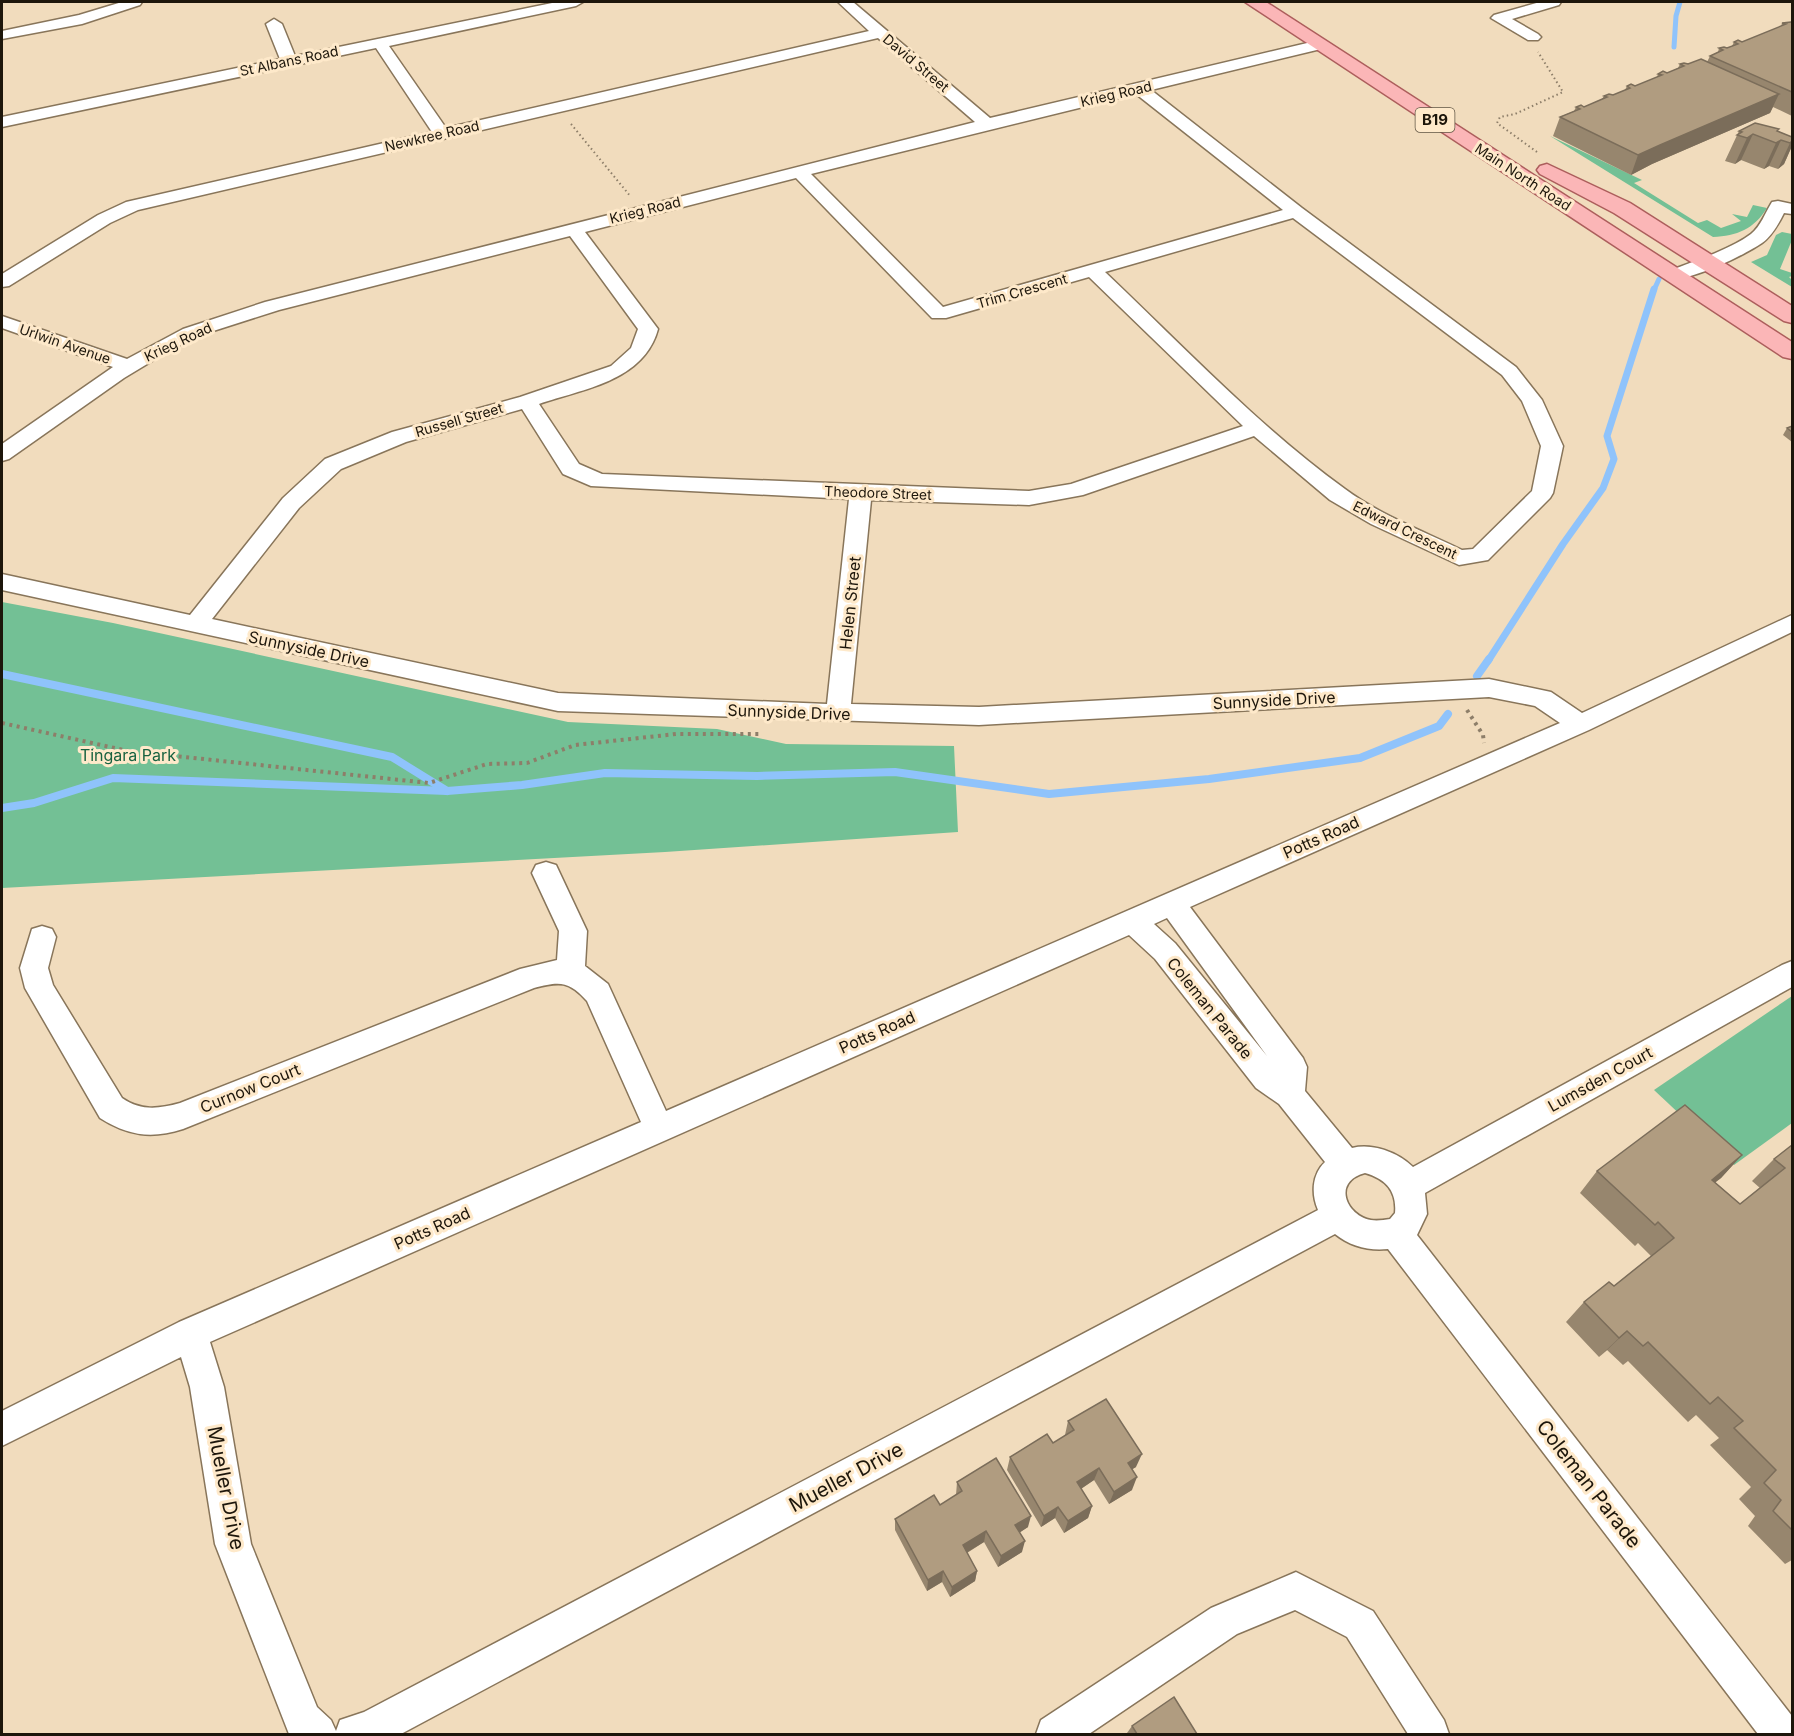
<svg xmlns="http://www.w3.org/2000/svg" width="1794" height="1736" viewBox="0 0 1794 1736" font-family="Inter,sans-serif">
  <rect width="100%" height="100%" fill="#f1dcbd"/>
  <g fill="#73c095">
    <path d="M 1550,136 L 1642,180 L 1634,183 L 1698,223 L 1707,220 L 1721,228 L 1741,221 L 1732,214 L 1747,217 L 1753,205 L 1767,208 C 1754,229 1737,236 1713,237 Z"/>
    <path d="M 1782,232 L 1792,234 L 1792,240 L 1780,269 L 1792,273 L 1792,276 L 1789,277 L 1792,280 L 1792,287 L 1751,262 L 1767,255 L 1776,235 Z"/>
    <path d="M 2,602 L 113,623 L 568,722 L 717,729 L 786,744 L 954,746 L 958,832 L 665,852 L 2,888 Z"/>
    <path d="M 1792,996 L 1792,1123 L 1734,1165 L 1654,1090 Z"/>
  </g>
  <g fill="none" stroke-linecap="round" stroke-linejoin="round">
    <g stroke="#8fc3fb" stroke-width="5">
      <path d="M 1674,47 L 1676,16 L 1680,2"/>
      <path d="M 1654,290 L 1659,279"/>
    </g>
    <path stroke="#8fc3fb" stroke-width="7" d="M 1488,661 L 1563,544 L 1603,488 L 1614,459 L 1607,436 L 1654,289"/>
    <g stroke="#8fc3fb" stroke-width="8">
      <path d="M 2,674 L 392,757 L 447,791"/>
      <path d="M 1477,676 L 1489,659"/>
      <path d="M 2,808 L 34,803 L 113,778 L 447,791 L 522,785 L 605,773 L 757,776 L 895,772 L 1049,794 L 1209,779 L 1360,758 L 1439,726 L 1448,714"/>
    </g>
    <g stroke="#88755a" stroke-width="3">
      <g id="minor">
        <path d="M 122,2 L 142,2 L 140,5 L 82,24 L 2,39 L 2,31 L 79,15 Z"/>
        <path d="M 557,2 L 583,2 L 576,6 L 389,46 L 446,128 L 869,31 L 838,2 L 853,2 L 990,118 L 1320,40 L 1325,42 L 1328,45 L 1325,48 L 1151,90 L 1302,208 L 1516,367 L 1542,400 L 1563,446 L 1553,493 L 1550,498 L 1488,560 L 1459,565 L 1371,524 L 1330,500 L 1254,436 L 1083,495 L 1029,505 L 871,500 L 851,704 L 979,707 L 1489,679 L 1551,692 L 1582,713 L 1792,615 L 1792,632 L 1589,730 L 1190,907 L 1303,1058 L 1307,1067 L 1305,1091 L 1352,1148 C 1373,1143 1397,1152 1413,1167 L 1782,965 L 1792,961 L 1792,987 L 1425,1193 L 1427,1214 L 1417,1235 L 1792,1716 L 1792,1734 L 1758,1734 L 1388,1249 C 1368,1251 1350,1246 1335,1234 L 401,1734 L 289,1734 L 215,1544 L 190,1387 L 181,1357 L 2,1446 L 2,1411 L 179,1322 L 641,1122 L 587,1001 C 569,981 560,981 534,988 L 183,1129 C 152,1139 128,1136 100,1118 L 25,988 L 20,968 L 32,929 L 42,926 L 52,929 L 56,937 L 48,968 L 53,985 L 122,1098 C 141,1111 158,1109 180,1103 L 520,969 L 557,960 L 559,931 L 532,873 L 536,865 L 546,862 L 556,865 L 587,931 L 585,966 L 608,984 L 666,1111 L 1560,723 L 1535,706 L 1489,697 L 979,725 L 558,711 L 2,590 L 2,574 L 190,615 L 283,498 L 325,459 L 392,432 L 520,397 L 611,366 L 631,348 L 638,329 L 570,236 L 279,310 L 207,333 L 172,349 L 124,378 L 9,459 L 2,461 L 2,444 L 113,367 L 2,328 L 2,316 L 127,359 L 183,329 L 265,302 L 975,122 L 878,38 L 138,210 L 110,223 L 9,286 L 2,287 L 2,274 L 98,215 L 126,202 L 432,132 L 376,48 L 2,127 L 2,117 L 280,59 L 266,24 L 274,19 L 282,24 L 295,56 ZM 1136,94 L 1283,210 L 943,307 L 811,174 ZM 796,178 L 932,318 L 946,318 L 1089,277 L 1243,426 L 1071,484 L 1029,491 L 602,474 L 579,464 L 539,404 C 583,389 644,381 658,329 L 585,232 ZM 1293,218 L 1502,375 L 1522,401 L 1541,446 L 1532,491 L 1473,549 L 1462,550 C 1423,531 1380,515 1345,489 C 1258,426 1183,346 1105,272 ZM 522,409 L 563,474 L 591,486 L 849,499 L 827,704 L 558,693 L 212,619 L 299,508 L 341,469 L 406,442 ZM 1167,918 L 1267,1056 L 1175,943 L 1154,924 ZM 1129,935 L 1155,959 L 1256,1088 L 1279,1104 L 1325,1162 C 1312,1174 1311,1194 1318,1210 L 364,1712 L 340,1720 L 336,1731 L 331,1720 L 317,1707 L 251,1544 L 224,1387 L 210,1342 ZM 1365,1173 C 1386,1179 1397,1191 1395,1213 L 1390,1219 C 1384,1220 1377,1221 1371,1220 C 1347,1216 1331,1182 1365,1173 Z"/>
        <path d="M 1540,2 L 1561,2 L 1559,5 L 1512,19 L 1538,34 L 1541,37 L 1538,40 L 1528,40 L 1491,18 L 1494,15 Z"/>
        <path d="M 1778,201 L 1792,204 L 1792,214 L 1784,213 C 1779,223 1772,236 1762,243 C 1746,254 1690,282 1671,278 L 1669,274 L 1671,270 C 1693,262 1733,248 1751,234 C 1761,226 1765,213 1772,202 Z"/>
        <path d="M 1296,1572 L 1373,1611 L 1444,1720 L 1449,1734 L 1408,1734 L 1347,1637 L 1295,1610 L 1237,1634 L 1089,1734 L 1036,1734 L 1041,1720 L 1211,1608 Z"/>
      </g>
    </g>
    <g stroke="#ac5e5c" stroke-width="3">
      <g id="major">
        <path d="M 1245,2 L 1266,2 L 1792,342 L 1792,359 L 1783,357 Z"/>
        <path d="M 1547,164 L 1630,203 L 1792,306 L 1792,323 L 1784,321 L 1614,213 L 1540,174 L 1537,170 L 1540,166 Z"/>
      </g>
    </g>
    <g stroke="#8d7e69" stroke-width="2" stroke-dasharray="1.5 3" stroke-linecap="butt">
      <path d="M 571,124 L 631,197"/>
      <path d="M 1537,152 L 1497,123 L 1500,117 L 1515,114 L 1563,92 L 1538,52"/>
    </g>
    <g stroke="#8d7e69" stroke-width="4" stroke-dasharray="3 4.5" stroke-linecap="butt">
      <path d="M 1467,710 L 1483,735 L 1484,743"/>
      <path d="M 2,723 L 128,751 L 429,783 L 487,764 L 527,763 L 575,745 L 676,734 L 760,734"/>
    </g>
    <use href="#minor" fill="#fff" fill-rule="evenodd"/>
    <use href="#major" fill="#fbb6b7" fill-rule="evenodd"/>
  </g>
  <g fill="#97866e">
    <path d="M 1791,22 L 1792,22 L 1792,116 L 1773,107 L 1770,113 L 1652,164 L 1631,175 L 1553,136 L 1560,117 L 1574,111 L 1576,107 L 1584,107 L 1602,99 L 1604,96 L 1613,95 L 1625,90 L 1627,86 L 1635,86 L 1657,77 L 1658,74 L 1667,73 L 1678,68 L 1680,64 L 1707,62 L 1710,56 L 1718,52 L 1719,48 L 1727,48 L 1732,46 L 1734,42 L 1742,42 L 1781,27 L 1782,23 Z"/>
    <path d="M 1739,131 L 1778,131 L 1792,137 L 1792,146 L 1784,164 L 1778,169 L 1769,166 L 1764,169 L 1741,160 L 1735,164 L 1725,161 Z"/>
    <path d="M 1792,426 L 1792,442 L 1783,435 L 1787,428 Z"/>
    <path d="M 1792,1145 L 1792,1560 L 1785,1564 L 1748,1526 L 1755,1516 L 1739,1499 L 1751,1487 L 1710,1445 L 1719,1438 L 1696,1415 L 1688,1422 L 1628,1361 L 1623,1365 L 1607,1350 L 1599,1357 L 1566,1322 L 1584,1302 L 1614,1286 L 1651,1256 L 1638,1243 L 1635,1246 L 1580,1193 L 1597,1171 L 1742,1155 L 1721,1178 L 1715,1182 L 1740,1204 L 1760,1188 L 1752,1181 L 1774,1159 Z"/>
    <path d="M 1068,1421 L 1136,1467 L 1132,1469 L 1132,1490 L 1109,1504 L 1094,1480 L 1081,1489 L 1092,1506 L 1088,1518 L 1064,1533 L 1055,1518 L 1041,1527 L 1007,1470 L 1010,1457 L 1053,1443 L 1065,1436 L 1065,1435 Z"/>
    <path d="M 957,1482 L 1028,1527 L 1020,1532 L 1022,1552 L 998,1567 L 984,1542 L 967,1553 L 977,1571 L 975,1581 L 950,1597 L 942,1582 L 927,1591 L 895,1530 L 895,1519 L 940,1505 L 956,1495 Z"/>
    <path d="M 1132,1726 L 1197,1734 L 1127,1734 L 1127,1733 Z"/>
  </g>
  <g fill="#7b6d5a">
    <path d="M 1779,94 L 1770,113 L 1652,164 L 1631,175 L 1638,155 L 1660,145 Z"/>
    <path d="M 1753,134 L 1741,160 L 1735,164 L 1747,138 Z"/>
    <path d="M 1781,140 L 1769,166 L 1764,169 L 1776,143 Z"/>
    <path d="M 1792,141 L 1792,146 L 1784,164 L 1778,169 L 1790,143 Z"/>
    <path d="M 1742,1155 L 1721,1178 L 1692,1201 L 1712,1180 Z"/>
    <path d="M 1627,1331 L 1607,1350 L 1599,1357 L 1619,1338 Z"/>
    <path d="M 1142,1454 L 1136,1467 L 1123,1475 L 1128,1463 Z"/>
    <path d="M 1099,1468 L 1094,1480 L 1073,1494 L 1077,1482 Z"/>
    <path d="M 1137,1477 L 1132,1490 L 1109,1504 L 1114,1492 Z"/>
    <path d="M 1092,1506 L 1088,1518 L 1064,1533 L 1068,1521 Z"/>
    <path d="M 1058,1507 L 1055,1518 L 1041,1527 L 1044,1516 Z"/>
    <path d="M 1031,1516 L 1028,1527 L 1013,1537 L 1015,1525 Z"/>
    <path d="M 986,1531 L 984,1542 L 961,1556 L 963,1545 Z"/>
    <path d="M 1025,1541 L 1022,1552 L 998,1567 L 1001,1556 Z"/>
    <path d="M 943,1571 L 942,1582 L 927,1591 L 928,1580 Z"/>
    <path d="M 977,1571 L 975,1581 L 950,1597 L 952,1587 Z"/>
  </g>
  <g fill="#b09c80" stroke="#7b6d5a" stroke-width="1.5">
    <path d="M 1791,22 L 1792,22 L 1792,92 L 1710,56 L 1723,50 L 1719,48 L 1724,47 L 1727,48 L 1738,44 L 1734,42 L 1738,40 L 1742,42 L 1786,24 L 1782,23 Z"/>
    <path d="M 1701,59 L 1779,94 L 1660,145 L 1638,155 L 1560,117 L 1580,109 L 1576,107 L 1581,105 L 1584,107 L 1607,97 L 1604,96 L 1609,94 L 1613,95 L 1630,88 L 1627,86 L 1631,84 L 1635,86 L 1662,75 L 1658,74 L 1663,71 L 1667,73 L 1684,66 L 1680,64 L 1684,63 L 1688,64 Z"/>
    <path d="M 1755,123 L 1779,129 L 1777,131 L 1792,137 L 1792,141 L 1790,143 L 1781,140 L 1776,143 L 1753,134 L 1747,138 L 1737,135 L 1742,132 L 1739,131 Z"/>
    <path d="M 1792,426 L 1792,432 L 1787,428 Z"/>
    <path d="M 1685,1105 L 1742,1155 L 1712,1180 L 1740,1204 L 1785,1168 L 1774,1159 L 1792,1145 L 1792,1530 L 1773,1511 L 1781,1500 L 1764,1483 L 1776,1470 L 1734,1428 L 1743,1421 L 1718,1397 L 1710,1404 L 1648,1342 L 1643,1346 L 1627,1331 L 1619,1338 L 1584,1302 L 1609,1282 L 1614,1286 L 1674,1238 L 1658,1222 L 1655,1225 L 1597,1171 Z"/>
    <path d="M 1106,1399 L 1142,1454 L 1128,1463 L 1137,1477 L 1114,1492 L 1099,1468 L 1077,1482 L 1092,1506 L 1068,1521 L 1058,1507 L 1044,1516 L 1010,1457 L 1047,1434 L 1053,1443 L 1074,1430 L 1068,1421 Z"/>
    <path d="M 996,1458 L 1031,1516 L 1015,1525 L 1025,1541 L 1001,1556 L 986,1531 L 963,1545 L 977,1571 L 952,1587 L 943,1571 L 928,1580 L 895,1519 L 934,1495 L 940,1505 L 962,1491 L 957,1482 Z"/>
    <path d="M 1174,1697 L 1197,1734 L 1137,1734 L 1132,1726 Z"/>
  </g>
  <g text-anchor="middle" stroke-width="6" stroke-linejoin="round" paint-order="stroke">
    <g font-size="14" fill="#1d160b" stroke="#fee9ca">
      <text transform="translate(289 61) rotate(-12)" y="5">St Albans Road</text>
      <text transform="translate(916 63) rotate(40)" y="5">David Street</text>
      <text transform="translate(1116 94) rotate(-13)" y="5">Krieg Road</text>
      <text transform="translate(432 136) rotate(-13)" y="5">Newkree Road</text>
      <text transform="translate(1523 177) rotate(33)" y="5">Main North Road</text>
      <text transform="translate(645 210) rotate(-14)" y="5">Krieg Road</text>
      <text transform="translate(1022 291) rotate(-16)" y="5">Trim Crescent</text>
      <text transform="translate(178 342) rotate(-25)" y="5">Krieg Road</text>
      <text transform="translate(65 344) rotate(19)" y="5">Urlwin Avenue</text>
      <text transform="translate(459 420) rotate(-16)" y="5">Russell Street</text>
      <text transform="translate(878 493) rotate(2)" y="5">Theodore Street</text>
      <text transform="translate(1405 530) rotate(26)" y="5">Edward Crescent</text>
    </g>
    <rect fill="#fee9ca" stroke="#605544" stroke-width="1.5" x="1415.5" y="108" width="39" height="24" rx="4.5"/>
    <g font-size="15" font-weight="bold" fill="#1d160b">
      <text x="1435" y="125">B19</text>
    </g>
    <g font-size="16" fill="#1d160b" stroke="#fee9ca">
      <text transform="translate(850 603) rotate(-84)" y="6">Helen Street</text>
      <text transform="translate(309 649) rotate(12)" y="6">Sunnyside Drive</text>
      <text transform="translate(1274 700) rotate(-3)" y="6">Sunnyside Drive</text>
      <text transform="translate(789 712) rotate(2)" y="6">Sunnyside Drive</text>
      <text transform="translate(1321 837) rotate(-24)" y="6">Potts Road</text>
      <text transform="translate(1210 1008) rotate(51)" y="6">Coleman Parade</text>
      <text transform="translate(877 1032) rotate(-24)" y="6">Potts Road</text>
      <text transform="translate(1600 1079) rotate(-29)" y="6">Lumsden Court</text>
      <text transform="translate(250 1088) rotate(-22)" y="6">Curnow Court</text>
      <text transform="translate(432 1228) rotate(-24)" y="6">Potts Road</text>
    </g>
    <g font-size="16" fill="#186240" stroke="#fee9ca">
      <text x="128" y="761">Tingara Park</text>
    </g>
    <g font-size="20" fill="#1d160b" stroke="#fee9ca">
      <text transform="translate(846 1477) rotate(-28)" y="7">Mueller Drive</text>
      <text transform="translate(1589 1484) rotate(52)" y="7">Coleman Parade</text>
      <text transform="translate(226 1488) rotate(79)" y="7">Mueller Drive</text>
    </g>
  </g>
  <rect width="1794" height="1736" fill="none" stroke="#1d160b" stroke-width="6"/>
</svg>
